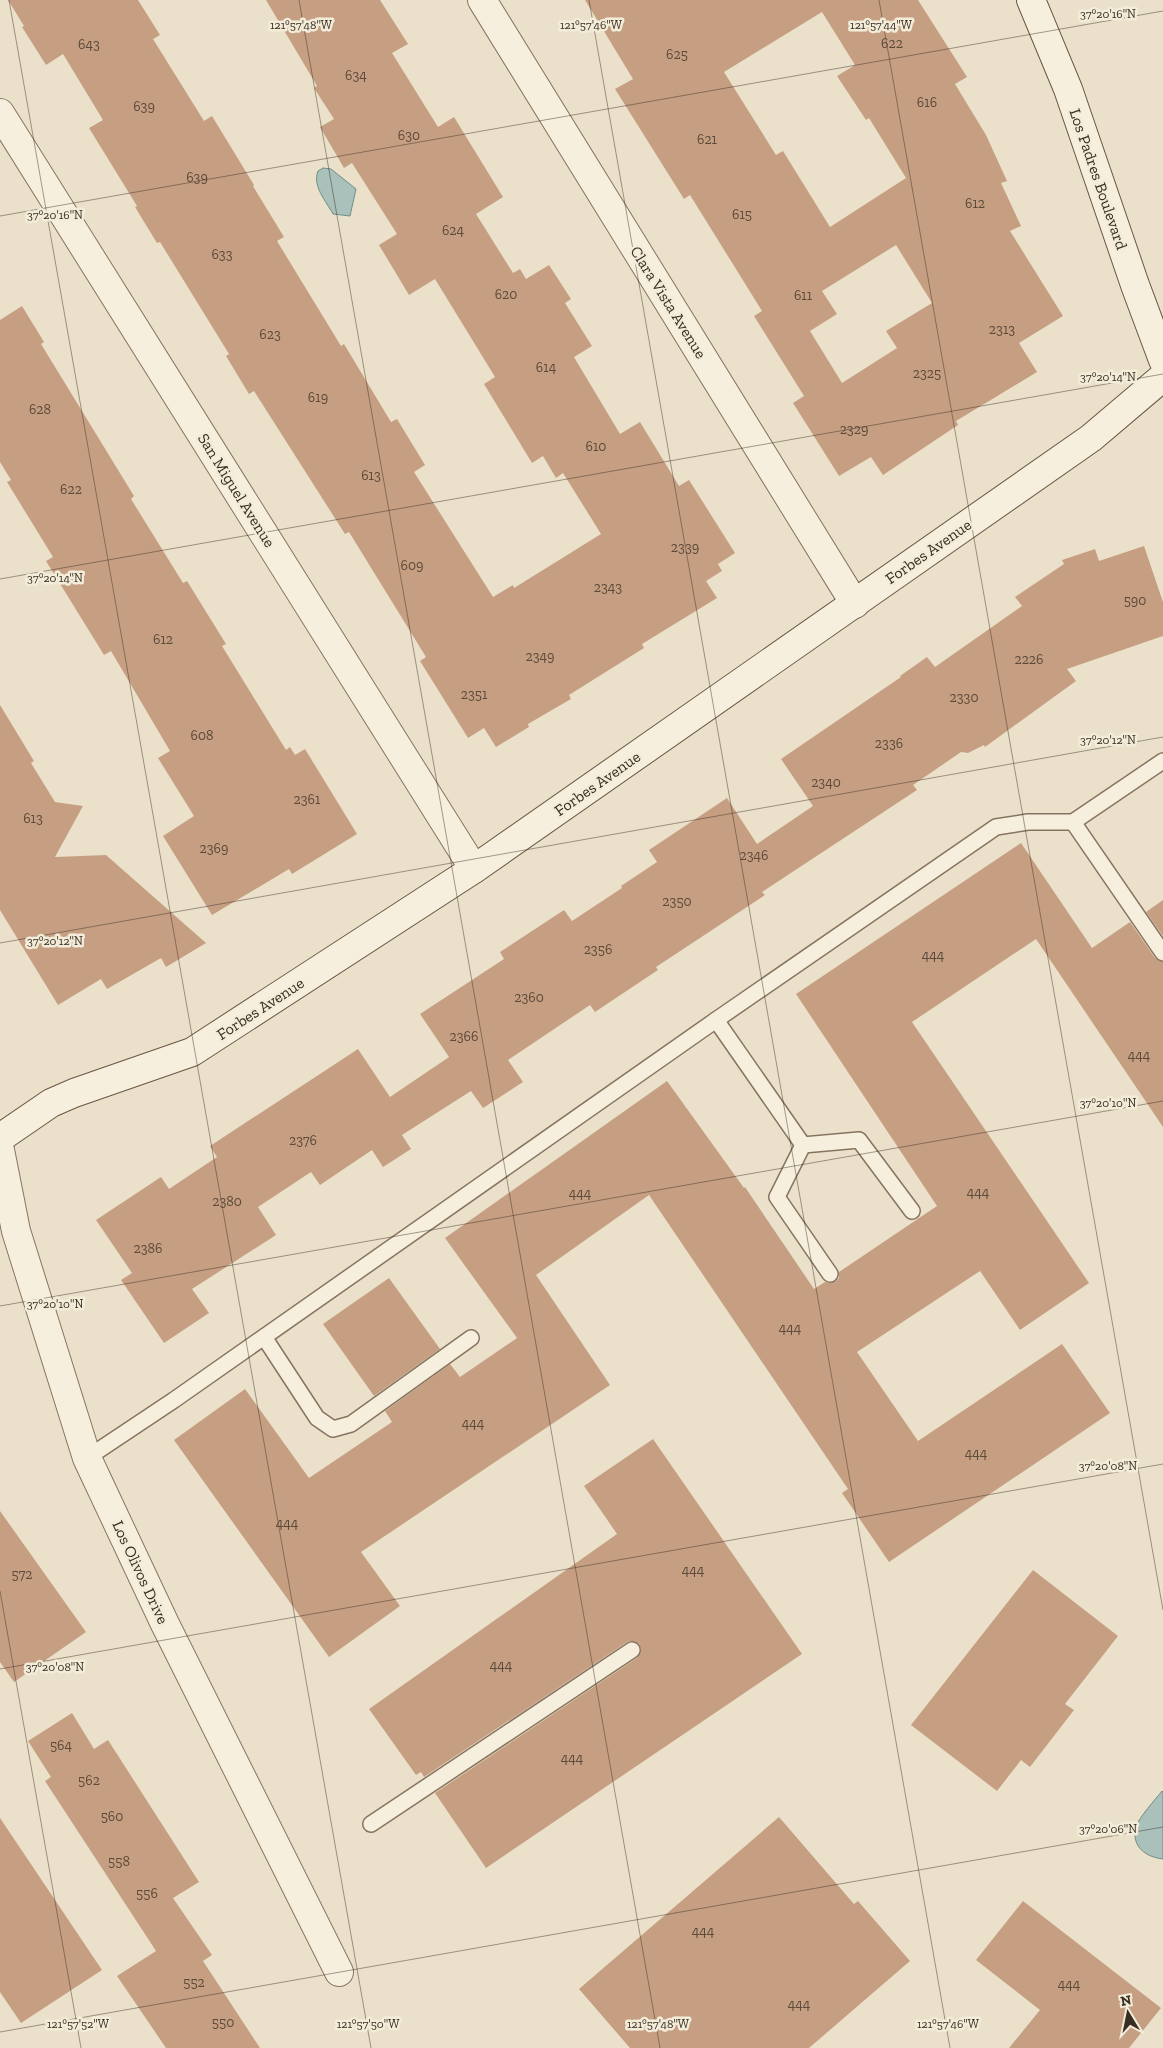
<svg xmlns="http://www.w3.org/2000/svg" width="1163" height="2048" viewBox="0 0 1163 2048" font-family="'Zilla Slab',serif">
  <rect width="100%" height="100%" fill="#ebe1ca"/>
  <g fill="#aac0ba" stroke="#718e87">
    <path d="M 323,168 L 331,169 L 356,189 L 350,216 L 333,214 C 326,201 312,186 318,171 Z"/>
    <path d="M 1162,1791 L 1163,1792 L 1163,1859 C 1146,1857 1131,1847 1136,1827 C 1139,1817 1155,1800 1162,1791 Z"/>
  </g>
  <g fill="#c69f83" fill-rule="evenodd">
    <path d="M 8,0 L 138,0 L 160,35 L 153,39 L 204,121 L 212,116 L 254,185 L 253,186 L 284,237 L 277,241 L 341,346 L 344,344 L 391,422 L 397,419 L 425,465 L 414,472 L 493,597 L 513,585 L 514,588 L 601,534 L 563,473 L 556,478 L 543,456 L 532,463 L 484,384 L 495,377 L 435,279 L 409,295 L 379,245 L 397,234 L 352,163 L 344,168 L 320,127 L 334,119 L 314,88 L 317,86 L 266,0 L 380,0 L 408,44 L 392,53 L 438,127 L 454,117 L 503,197 L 476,214 L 513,273 L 520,269 L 526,279 L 549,265 L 571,299 L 565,303 L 592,346 L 574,357 L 620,434 L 640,422 L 679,486 L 689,480 L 735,553 L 718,564 L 722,571 L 706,581 L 717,598 L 642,644 L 644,648 L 569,695 L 571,699 L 528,724 L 529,727 L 496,747 L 484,728 L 468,738 L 420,661 L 426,657 L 349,532 L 345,534 L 254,391 L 249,394 L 226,356 L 229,354 L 160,242 L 157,243 L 135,207 L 137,206 L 89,128 L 103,120 L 63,54 L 46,65 L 22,27 L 24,26 Z"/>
    <path d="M 585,0 L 918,0 L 967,77 L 955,84 L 986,135 L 1007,181 L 1001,183 L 1021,226 L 1010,231 L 1063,316 L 1019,343 L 1037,372 L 956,421 L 958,425 L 883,475 L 871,457 L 839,476 L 793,403 L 804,396 L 754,316 L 762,311 L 690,195 L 684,199 L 615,89 L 633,79 ZM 822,12 L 855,65 L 837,76 L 866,120 L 869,118 L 906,178 L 830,227 L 783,151 L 776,155 L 724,72 ZM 896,245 L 932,303 L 886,331 L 897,348 L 842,383 L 810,331 L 837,314 L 822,291 Z"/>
    <path d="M 22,306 L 44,342 L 41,344 L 134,496 L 131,499 L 183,583 L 187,581 L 226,644 L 222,646 L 286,750 L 290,747 L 295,755 L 305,749 L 357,834 L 292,874 L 289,869 L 212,915 L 163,836 L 194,816 L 158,758 L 170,751 L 111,651 L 104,655 L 46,561 L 53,557 L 7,482 L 11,480 L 0,462 L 0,320 Z"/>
    <path d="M 1144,546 L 1163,602 L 1163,636 L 1067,669 L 1076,681 L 985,747 L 984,745 L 968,753 L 961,752 L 913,785 L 917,790 L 762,892 L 765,895 L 656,967 L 658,970 L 595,1012 L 590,1005 L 508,1060 L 523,1082 L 483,1108 L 471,1091 L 402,1135 L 411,1149 L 383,1167 L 372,1150 L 320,1185 L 311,1172 L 258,1207 L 276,1235 L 192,1289 L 209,1313 L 164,1343 L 121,1280 L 132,1273 L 96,1220 L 161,1177 L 169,1189 L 217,1157 L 210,1146 L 358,1049 L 390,1097 L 449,1057 L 420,1014 L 504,959 L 500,952 L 564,910 L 572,921 L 622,888 L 621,886 L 657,862 L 649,850 L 727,798 L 757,844 L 813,806 L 781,759 L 901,677 L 900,676 L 927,657 L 935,667 L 1022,606 L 1015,597 L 1064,564 L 1062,560 L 1095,549 L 1099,561 Z"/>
    <path d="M 0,705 L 34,761 L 31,763 L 55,802 L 83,806 L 55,857 L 106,855 L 206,943 L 166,967 L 161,958 L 107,989 L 101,979 L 58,1005 L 0,910 Z"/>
    <path d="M 1021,843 L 1092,948 L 1130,922 L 1155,958 L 1163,962 L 1163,1127 L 1036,939 L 912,1022 L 1089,1283 L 1020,1330 L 980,1271 L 857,1352 L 918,1441 L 1062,1344 L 1110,1413 L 889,1562 L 842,1493 L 848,1489 L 649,1195 L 536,1275 L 610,1385 L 361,1552 L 400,1606 L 329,1657 L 174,1440 L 245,1389 L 309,1478 L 392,1422 L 385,1411 L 450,1364 L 460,1377 L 517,1338 L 445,1238 L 667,1081 L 744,1188 L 745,1187 L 814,1289 L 825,1282 L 830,1283 L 836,1281 L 839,1278 L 839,1272 L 937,1206 L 796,994 Z"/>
    <path d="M 1163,900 L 1163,936 L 1146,912 Z"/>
    <path d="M 389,1278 L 440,1349 L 374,1396 L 323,1324 Z"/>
    <path d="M 653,1439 L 802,1654 L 486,1868 L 435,1793 L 637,1658 L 641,1650 L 639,1644 L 632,1641 L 627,1642 L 424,1777 L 421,1772 L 416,1775 L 369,1709 L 617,1534 L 584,1486 Z"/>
    <path d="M 0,1511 L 86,1632 L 14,1682 L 0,1662 Z"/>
    <path d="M 1033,1570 L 1118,1636 L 1065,1704 L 1074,1710 L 1030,1767 L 1021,1760 L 997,1791 L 911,1725 Z"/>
    <path d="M 72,1713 L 94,1749 L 108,1740 L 199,1882 L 173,1898 L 212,1955 L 203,1961 L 260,2048 L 166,2048 L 117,1976 L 156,1951 L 45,1781 L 51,1777 L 28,1741 Z"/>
    <path d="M 779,1817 L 854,1904 L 858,1901 L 910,1961 L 809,2048 L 630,2048 L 579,1989 Z"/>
    <path d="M 0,1818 L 102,1970 L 21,2023 L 0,1992 Z"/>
    <path d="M 1023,1901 L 1161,2008 L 1129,2048 L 1009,2048 L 1040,2010 L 976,1960 Z"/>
  </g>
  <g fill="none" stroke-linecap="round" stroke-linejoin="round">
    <g stroke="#877460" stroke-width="18">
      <g id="lane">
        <path d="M 1073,822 L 1163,953"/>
        <path d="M 716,1020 L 803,1145 L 859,1140 L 912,1211"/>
        <path d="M 803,1145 L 777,1197 L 830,1274"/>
        <path d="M 264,1337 L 317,1418 L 333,1429 L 351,1424 L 471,1338"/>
        <path d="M 87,1458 L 174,1400 L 716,1020 L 996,827 L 1028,822 L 1073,822 L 1163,761"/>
        <path d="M 371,1824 L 632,1650"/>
      </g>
    </g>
    <g stroke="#877460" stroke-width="30">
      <g id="street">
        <path d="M 482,0 L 855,604"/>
        <path d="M 0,113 L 474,869"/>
        <path d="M 0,1150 L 16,1231 L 87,1458 L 165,1624 L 339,1972"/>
      </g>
    </g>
    <g stroke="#695543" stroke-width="30">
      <g id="secondary">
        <path d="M 1031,0 L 1068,89 L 1135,285 L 1163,360"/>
        <path d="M 0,1138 L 51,1103 L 74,1093 L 192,1052 L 474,869 L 1091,438 L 1163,377"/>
      </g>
    </g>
    <use href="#lane" stroke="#f7efdd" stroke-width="15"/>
    <use href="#street" stroke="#f7efdd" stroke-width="28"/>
    <use href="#secondary" stroke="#f7efdd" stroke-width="28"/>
  </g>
  <path fill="none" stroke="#382d22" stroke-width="1" stroke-opacity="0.45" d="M 9,0 L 371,2048M 299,0 L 660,2048M 589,0 L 950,2048M 879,0 L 1163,1610M 0,216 L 1163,11M 0,579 L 1163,374M 0,943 L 1163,737M 0,1306 L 1163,1101M 0,1591 L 81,2048M 0,1669 L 1163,1464M 0,2032 L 1163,1827"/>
  <g text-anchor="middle" stroke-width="5" stroke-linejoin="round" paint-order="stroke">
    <g font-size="14" fill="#5c4a3a">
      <text x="892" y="48">622</text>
      <text x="89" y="49">643</text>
      <text x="677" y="59">625</text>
      <text x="356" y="80">634</text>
      <text x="927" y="107">616</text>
      <text x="144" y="111">639</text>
      <text x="409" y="140">630</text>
      <text x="707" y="144">621</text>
      <text x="197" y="182">639</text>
      <text x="975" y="208">612</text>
      <text x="742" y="219">615</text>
      <text x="453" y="235">624</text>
      <text x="222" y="259">633</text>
      <text x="506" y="299">620</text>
      <text x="803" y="300">611</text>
      <text x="1002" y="334">2313</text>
      <text x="270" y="339">623</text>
      <text x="546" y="372">614</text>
      <text x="927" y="378">2325</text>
      <text x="318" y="402">619</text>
      <text x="40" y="414">628</text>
      <text x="854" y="434">2329</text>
      <text x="596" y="451">610</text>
      <text x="371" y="480">613</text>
      <text x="71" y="494">622</text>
      <text x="685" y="552">2339</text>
      <text x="412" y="570">609</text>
      <text x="608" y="592">2343</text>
      <text x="1135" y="605">590</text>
      <text x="163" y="644">612</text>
      <text x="540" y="661">2349</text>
      <text x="1029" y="664">2226</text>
      <text x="474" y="699">2351</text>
      <text x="964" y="702">2330</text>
      <text x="202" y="740">608</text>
      <text x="889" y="748">2336</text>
      <text x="826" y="787">2340</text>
      <text x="307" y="804">2361</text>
      <text x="33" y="823">613</text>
      <text x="214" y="853">2369</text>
      <text x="754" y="860">2346</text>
      <text x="677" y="906">2350</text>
      <text x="598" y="954">2356</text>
      <text x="933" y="960">444</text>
      <text x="529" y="1002">2360</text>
      <text x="464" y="1041">2366</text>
      <text x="1139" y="1060">444</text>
      <text x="303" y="1145">2376</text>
      <text x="978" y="1197">444</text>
      <text x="580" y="1198">444</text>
      <text x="227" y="1206">2380</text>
      <text x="148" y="1253">2386</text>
      <text x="790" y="1333">444</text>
      <text x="473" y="1428">444</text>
      <text x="976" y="1458">444</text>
      <text x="287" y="1528">444</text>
      <text x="693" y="1575">444</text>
      <text x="22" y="1579">572</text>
      <text x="501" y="1670">444</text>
      <text x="61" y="1750">564</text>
      <text x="572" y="1763">444</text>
      <text x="89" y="1785">562</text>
      <text x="112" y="1821">560</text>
      <text x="119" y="1866">558</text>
      <text x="147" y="1898">556</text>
      <text x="703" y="1936">444</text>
      <text x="194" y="1987">552</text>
      <text x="1069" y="1989">444</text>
      <text x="799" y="2009">444</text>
      <text x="223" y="2027">550</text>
    </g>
    <g font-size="16" fill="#382d22" stroke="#f3ecd9">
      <text transform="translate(1099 179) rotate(71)" y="6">Los Padres Boulevard</text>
      <text transform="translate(669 302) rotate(58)" y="6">Clara Vista Avenue</text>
      <text transform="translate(237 490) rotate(58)" y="6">San Miguel Avenue</text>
      <text transform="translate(928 551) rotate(-35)" y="6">Forbes Avenue</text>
      <text transform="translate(597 783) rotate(-35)" y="6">Forbes Avenue</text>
      <text transform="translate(260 1008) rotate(-33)" y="6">Forbes Avenue</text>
      <text transform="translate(141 1572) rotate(65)" y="6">Los Olivos Drive</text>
    </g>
  </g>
  <g font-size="12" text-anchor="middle" fill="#382d22" stroke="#f3ecd9" stroke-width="5" stroke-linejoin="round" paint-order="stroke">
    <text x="1108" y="18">37°20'16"N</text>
    <text x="301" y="29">121°57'48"W</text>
    <text x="591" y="29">121°57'46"W</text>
    <text x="881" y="29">121°57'44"W</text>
    <text x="55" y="219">37°20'16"N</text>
    <text x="1108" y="381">37°20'14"N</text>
    <text x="55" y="582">37°20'14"N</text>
    <text x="1108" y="744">37°20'12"N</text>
    <text x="55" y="945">37°20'12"N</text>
    <text x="1108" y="1107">37°20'10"N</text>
    <text x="55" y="1308">37°20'10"N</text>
    <text x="1108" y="1470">37°20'08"N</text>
    <text x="55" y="1671">37°20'08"N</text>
    <text x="1108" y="1833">37°20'06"N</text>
    <text x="78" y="2028">121°57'52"W</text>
    <text x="368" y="2028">121°57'50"W</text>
    <text x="658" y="2028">121°57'48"W</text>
    <text x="948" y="2028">121°57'46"W</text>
  </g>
  <g transform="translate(1128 2013) rotate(350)" stroke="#f3ecd9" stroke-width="4" paint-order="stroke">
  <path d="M0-4L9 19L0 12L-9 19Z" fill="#382d22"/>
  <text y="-8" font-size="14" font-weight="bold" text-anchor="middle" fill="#382d22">N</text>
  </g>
</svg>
